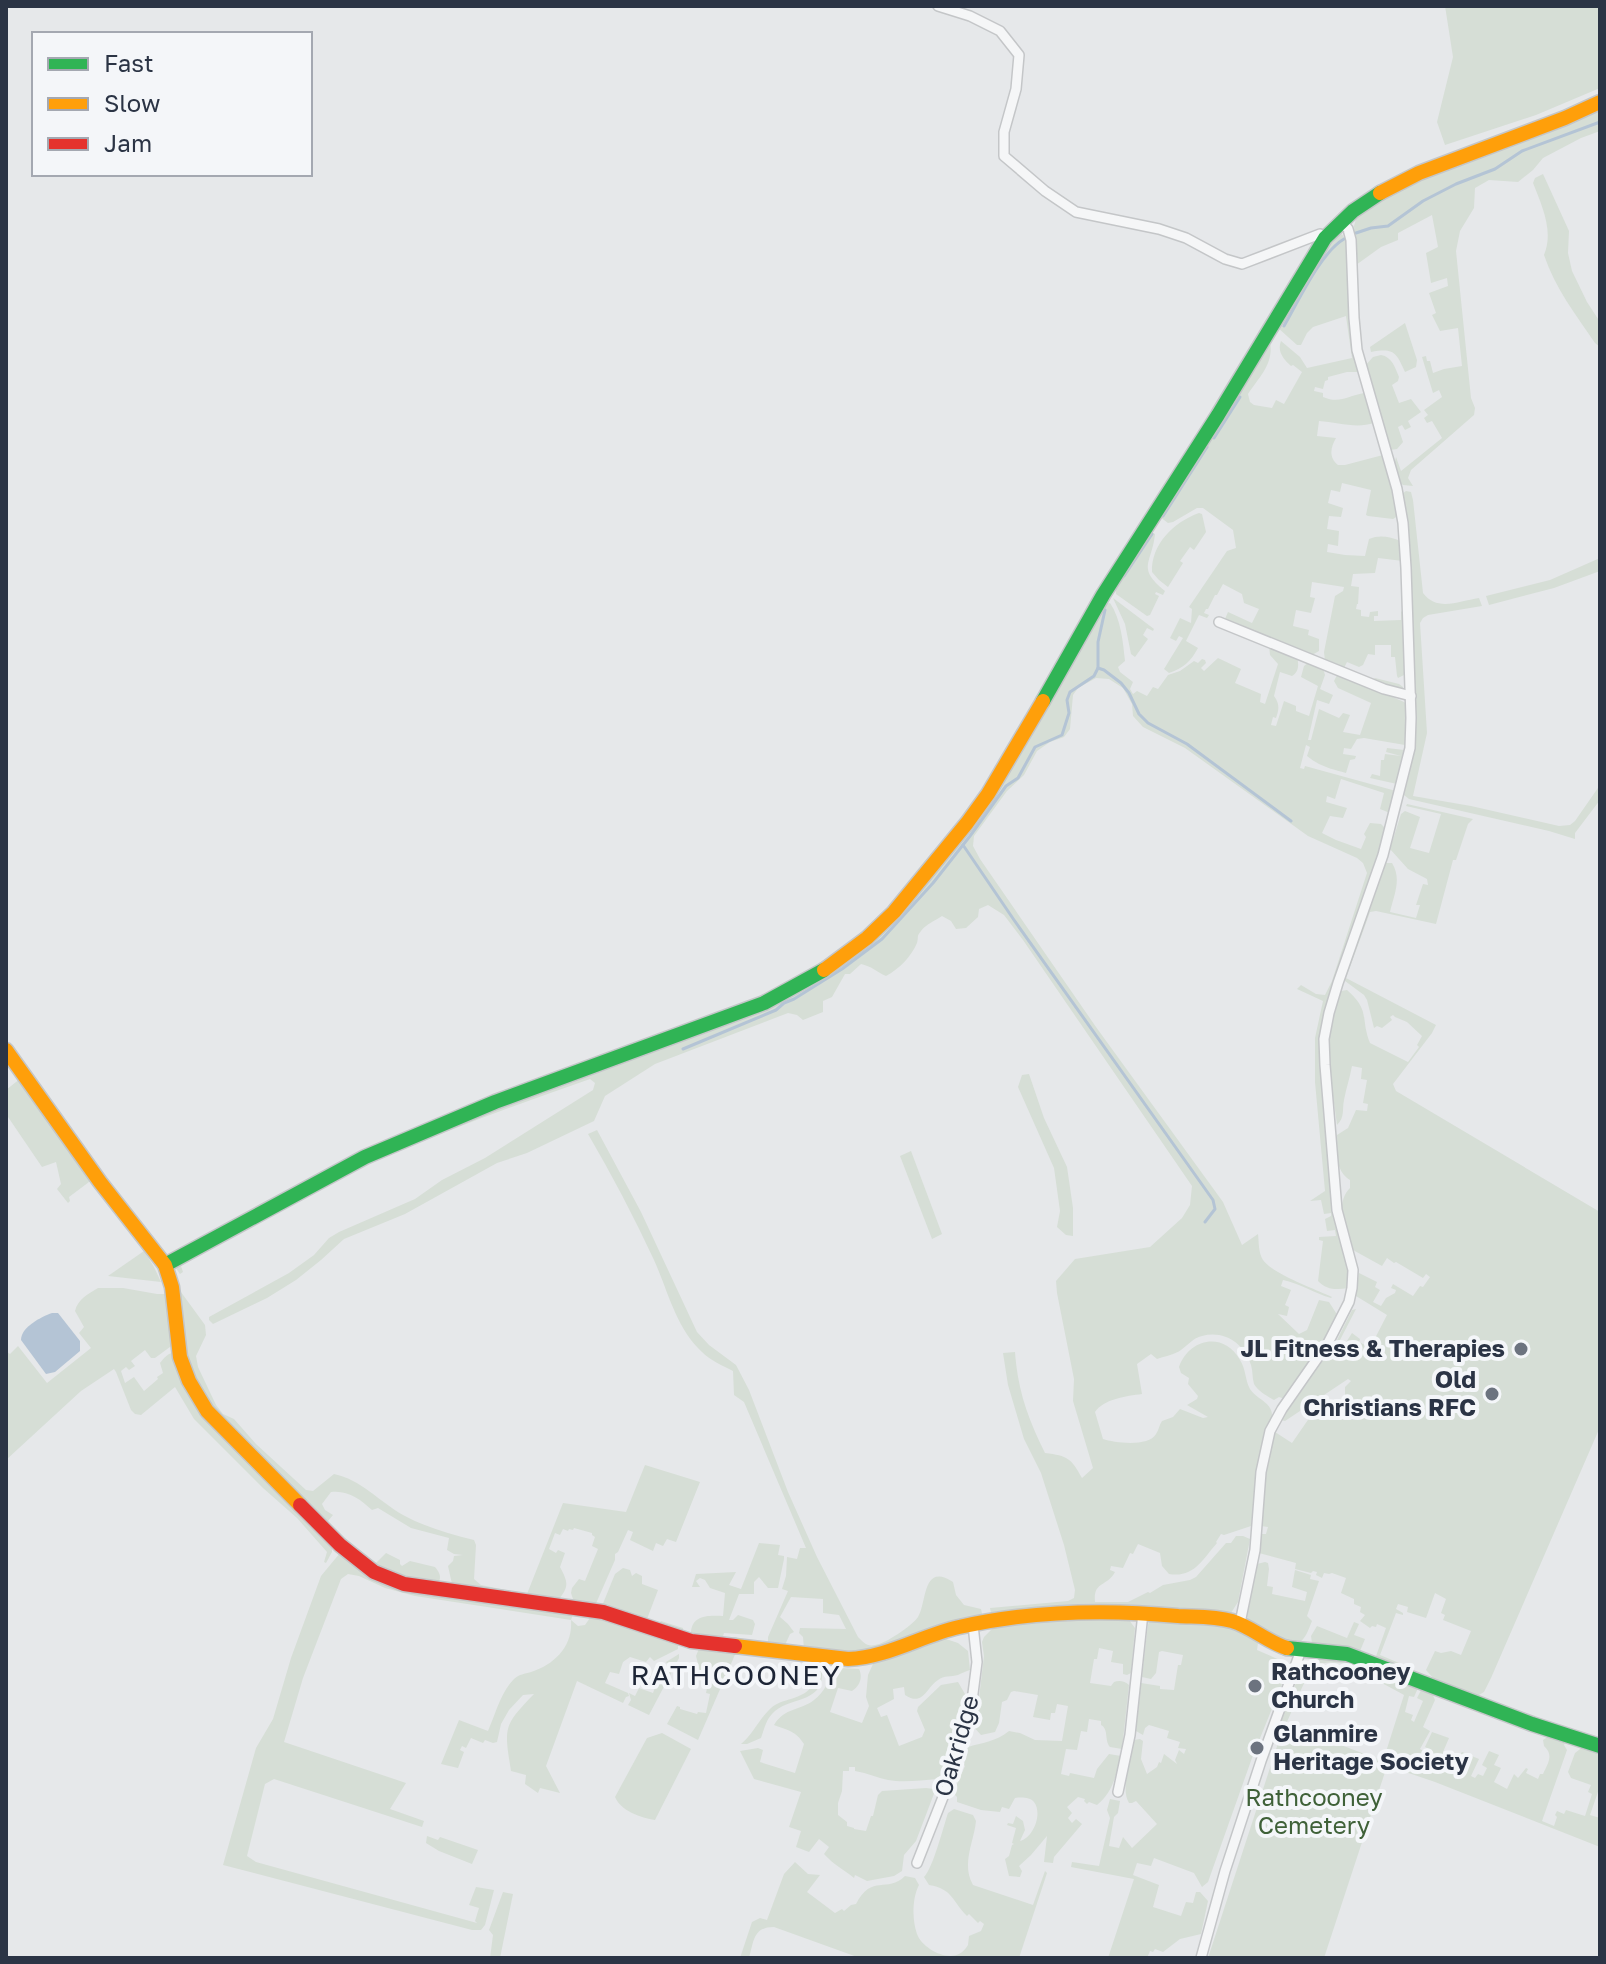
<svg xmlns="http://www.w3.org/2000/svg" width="1606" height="1964" viewBox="0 0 1606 1964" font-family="'Golos Text',sans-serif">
  <rect width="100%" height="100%" fill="#e6e8ea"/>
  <g fill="#d6ded6">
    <path d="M 1445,6 L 1600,6 L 1600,88 L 1536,115 L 1445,145 L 1437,122 L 1453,57 Z"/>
    <path d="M 1600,109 L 1600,131 L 1581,138 L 1543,158 L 1533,170 L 1518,182 L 1489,180 L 1475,188 L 1474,208 L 1460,231 L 1456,251 L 1471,398 L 1475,408 L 1474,415 L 1411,470 L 1408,478 L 1413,486 L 1403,485 L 1399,482 L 1394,465 L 1396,457 L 1401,471 L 1442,438 L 1432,421 L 1427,423 L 1424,418 L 1428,415 L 1424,410 L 1442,397 L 1439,390 L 1433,393 L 1422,357 L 1426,356 L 1427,361 L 1430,361 L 1433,373 L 1444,369 L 1462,366 L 1458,328 L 1440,331 L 1432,315 L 1436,313 L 1429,293 L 1448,286 L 1447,278 L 1431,283 L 1426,253 L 1438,247 L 1432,215 L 1398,233 L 1398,240 L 1381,247 L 1356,265 L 1354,226 L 1358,212 L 1430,171 Z"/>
    <path d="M 1543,174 L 1569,231 L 1568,253 L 1572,271 L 1587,302 L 1600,322 L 1600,347 L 1595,343 C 1576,315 1555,288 1544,255 C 1554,231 1542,206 1533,183 L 1535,178 Z"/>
    <path d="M 1342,234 L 1347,243 L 1349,326 L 1351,341 L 1359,372 L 1347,372 L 1328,377 L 1328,380 L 1325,381 L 1323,389 L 1315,387 L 1314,391 L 1323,393 L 1323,397 C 1340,404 1347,396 1364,393 L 1374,423 C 1356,429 1337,422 1319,421 L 1317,436 L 1336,438 C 1331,447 1328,457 1338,465 L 1345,465 L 1383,455 L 1398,516 L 1393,519 L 1368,516 L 1366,515 L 1371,490 L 1342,483 L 1340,492 L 1331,490 L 1328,503 L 1343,508 L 1341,517 L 1329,516 L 1327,529 L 1339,531 L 1338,546 L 1328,544 L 1327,552 L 1345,555 L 1365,556 L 1369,539 C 1380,534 1390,537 1401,541 L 1403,561 L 1378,558 L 1375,573 L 1353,574 L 1351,586 L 1359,587 L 1358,604 L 1357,604 L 1356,609 L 1361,610 L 1361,616 L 1369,617 L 1370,612 L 1378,611 L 1378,616 L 1374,616 L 1374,621 L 1401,620 L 1401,611 L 1405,615 L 1406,674 L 1398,678 L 1397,676 L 1395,657 L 1391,657 L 1391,645 L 1375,645 L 1375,655 L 1368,654 L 1363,665 L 1359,667 L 1347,662 L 1344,668 L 1373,680 L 1375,678 L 1399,684 L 1403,687 L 1403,691 L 1401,692 L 1325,661 L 1324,652 L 1335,596 L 1343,591 L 1344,587 L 1312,582 L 1310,597 L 1315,598 L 1311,613 L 1296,610 L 1293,626 L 1309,630 L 1308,635 L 1319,639 L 1319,651 L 1312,655 L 1225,619 L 1228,612 L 1252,623 L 1259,609 L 1244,603 L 1242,594 L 1223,584 L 1217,595 L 1215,595 L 1208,609 L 1206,609 L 1204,613 L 1209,615 L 1207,618 L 1199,615 L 1186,641 L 1198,648 C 1191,661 1184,668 1169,673 L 1164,669 L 1183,638 L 1179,636 L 1176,641 L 1170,638 L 1180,618 L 1191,623 L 1192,609 L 1189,607 L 1227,551 L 1236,548 L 1233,530 L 1203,508 L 1197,508 L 1173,522 L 1168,523 L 1160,517 L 1270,341 C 1274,364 1260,376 1248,394 L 1250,402 L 1254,405 L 1272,408 L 1276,400 L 1284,404 L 1302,372 L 1293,365 L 1291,366 C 1283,359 1277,351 1281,341 L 1300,357 L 1307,368 L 1352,358 L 1346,316 L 1313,327 L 1307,333 L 1301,345 L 1297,345 L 1277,327 C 1290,304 1320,242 1342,234 Z"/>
    <path d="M 1405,323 L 1417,360 L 1416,367 L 1405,372 C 1396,352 1394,348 1371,352 L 1370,347 Z"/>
    <path d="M 1381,355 C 1392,357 1395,367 1399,377 L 1398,381 L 1392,385 L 1399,403 L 1411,399 L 1421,412 L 1408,421 L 1411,427 L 1405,430 L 1402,425 L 1398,427 L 1403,442 L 1397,449 L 1390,450 L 1365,366 L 1373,357 Z"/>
    <path d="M 1406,491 L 1411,492 L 1413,500 L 1423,593 C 1437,612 1459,601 1479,598 L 1482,606 L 1428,615 L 1423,618 L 1420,623 L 1427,733 L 1413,796 L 1471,806 L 1559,826 L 1570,825 L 1575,821 L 1600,785 L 1600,800 L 1575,833 L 1575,839 L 1549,831 L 1409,799 L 1404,795 L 1415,743 L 1416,722 L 1409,544 L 1402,494 Z"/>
    <path d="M 1199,513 L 1202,514 L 1206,532 L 1194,550 L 1190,547 L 1180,561 L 1183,563 L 1168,587 L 1159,580 L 1152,572 C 1151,544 1174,522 1199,513 Z"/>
    <path d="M 1149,531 L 1155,534 C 1152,564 1136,567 1165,591 L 1163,595 L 1156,592 L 1155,594 L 1159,596 L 1150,615 L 1147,616 L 1116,594 L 1115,586 Z"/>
    <path d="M 1600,558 L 1600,571 L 1554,588 L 1489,605 L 1486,596 L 1550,580 Z"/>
    <path d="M 1113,598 L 1154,629 L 1153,631 L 1147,628 L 1143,635 L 1148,639 L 1135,657 L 1131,654 L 1125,624 Z"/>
    <path d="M 1110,603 C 1121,619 1123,642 1125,661 L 1118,667 L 1120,672 L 1133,682 L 1130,689 L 1133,694 L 1137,691 L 1147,696 L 1153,687 L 1158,689 L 1168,675 L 1180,671 L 1194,661 L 1198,663 L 1202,659 L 1205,660 L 1206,663 L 1201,668 L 1204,671 L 1218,658 L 1241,669 L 1235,683 L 1261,694 L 1260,702 L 1265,704 L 1278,664 L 1270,655 L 1269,646 L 1297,657 C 1299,664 1299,672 1292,676 L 1280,672 L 1274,696 C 1280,704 1279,710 1276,718 L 1273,717 L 1271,725 L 1276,726 L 1284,701 L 1296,706 L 1296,711 L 1309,716 L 1318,686 L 1301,677 L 1304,666 L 1309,662 L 1323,668 L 1325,675 L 1320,689 L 1333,695 L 1329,704 L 1317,700 L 1308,740 L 1311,740 L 1319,709 L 1339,718 L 1343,713 L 1350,715 L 1343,732 L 1360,735 L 1371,703 L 1338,688 L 1334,681 L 1338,673 L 1404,702 L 1407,705 L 1406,743 L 1405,745 L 1364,738 L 1357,739 L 1351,749 L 1344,748 L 1343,754 L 1356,756 L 1355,759 L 1350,760 L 1346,773 C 1331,769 1319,766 1307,756 L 1310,747 L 1306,745 L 1300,768 L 1304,769 L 1305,766 L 1396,791 L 1390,813 L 1380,809 L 1384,793 L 1341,779 L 1335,799 L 1327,796 L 1326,802 L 1347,808 L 1343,818 L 1330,816 L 1322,833 L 1336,840 L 1361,849 L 1366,837 L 1364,834 L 1370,823 L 1381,824 L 1385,828 L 1377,863 L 1331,991 L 1324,1013 L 1320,1039 L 1320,1059 L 1327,1150 L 1334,1211 L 1348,1273 L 1348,1288 C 1337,1290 1326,1290 1318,1281 L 1323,1241 L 1319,1240 L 1319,1237 L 1336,1236 L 1335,1230 L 1327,1231 L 1325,1219 L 1331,1216 L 1331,1213 L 1324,1214 L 1321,1200 L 1310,1201 L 1325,1191 L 1315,1082 L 1315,1038 L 1323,1001 L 1297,989 L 1301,985 L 1316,994 L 1325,995 L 1332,981 L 1367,873 L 1363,863 L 1357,858 L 1308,836 L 1185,748 L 1143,727 L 1133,716 L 1132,704 L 1123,688 L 1109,679 L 1096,678 L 1078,688 L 1073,695 L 1070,729 L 1064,737 L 1050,742 L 1037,751 L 1024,775 L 1007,791 L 974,836 L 973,846 L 980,859 L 1096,1027 L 1223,1202 L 1242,1245 L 1258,1234 C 1259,1242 1258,1252 1263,1260 C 1273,1274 1315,1289 1332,1297 L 1331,1298 C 1314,1293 1299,1283 1283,1280 L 1281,1286 L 1291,1290 L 1285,1305 L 1289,1307 L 1287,1316 L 1278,1314 L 1299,1334 L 1307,1330 L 1319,1300 L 1329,1302 L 1338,1316 L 1318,1352 L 1285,1399 L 1279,1397 L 1274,1400 C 1267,1396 1258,1391 1254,1384 C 1252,1378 1253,1371 1251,1365 C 1244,1343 1224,1330 1202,1336 C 1193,1338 1188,1345 1181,1350 C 1174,1355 1165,1356 1157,1359 L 1151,1354 L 1137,1364 L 1142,1394 C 1126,1396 1104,1399 1095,1412 L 1103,1439 C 1115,1443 1149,1447 1156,1434 C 1159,1430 1159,1425 1162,1421 L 1173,1417 L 1180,1409 L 1203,1418 L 1208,1417 L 1187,1405 L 1197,1399 L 1198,1396 L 1188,1384 L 1189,1378 L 1181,1373 L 1179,1367 C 1189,1338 1224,1331 1240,1360 C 1246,1369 1245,1380 1250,1389 C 1257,1400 1273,1402 1272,1417 C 1272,1421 1268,1424 1267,1428 C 1264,1435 1262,1444 1260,1452 C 1255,1476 1256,1502 1251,1526 L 1224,1535 L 1221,1534 L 1216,1542 L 1217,1543 C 1202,1560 1194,1578 1169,1574 L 1162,1566 L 1160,1553 L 1138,1544 L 1133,1554 L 1130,1553 L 1123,1568 L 1111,1566 L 1110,1570 L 1115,1572 C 1107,1587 1093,1581 1095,1602 L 1128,1602 L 1148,1592 L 1150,1593 L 1163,1585 L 1190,1580 L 1196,1577 L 1226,1543 L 1231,1543 L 1236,1536 L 1243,1536 L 1250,1539 L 1238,1602 L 1229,1616 L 992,1617 L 990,1608 L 1068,1601 L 1074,1598 L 1075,1590 L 1064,1545 L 1041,1473 L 1024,1439 L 1008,1385 L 1003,1353 L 1015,1352 C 1018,1392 1028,1418 1045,1453 C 1068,1456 1071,1458 1082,1478 L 1093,1468 L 1073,1401 L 1074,1379 L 1057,1293 L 1056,1281 L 1075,1259 L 1150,1247 L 1182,1218 L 1190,1205 L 1192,1186 L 1023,940 L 1004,915 L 988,905 L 979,909 L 978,917 L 966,928 L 956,929 L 951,921 L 942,916 C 935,921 926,924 921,931 C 916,937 919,936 917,943 C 911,957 899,969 886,976 C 877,972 871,966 861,964 L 850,974 L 845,974 L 832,997 L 823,1001 L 823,1012 L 803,1020 L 797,1015 L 788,1013 L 655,1064 L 605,1096 L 594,1121 L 527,1153 L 497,1163 L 405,1214 L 344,1239 L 321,1260 L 296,1280 L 267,1298 L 213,1324 L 209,1320 L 209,1317 L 289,1273 L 314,1255 L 329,1238 L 339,1232 L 415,1199 L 442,1180 L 485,1158 L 593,1090 L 595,1083 L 590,1079 C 521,1103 452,1128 385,1157 C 315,1187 248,1229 181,1266 L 183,1272 L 180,1274 L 175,1267 L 319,1185 L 471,1115 L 785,997 L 925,881 L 1103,604 Z"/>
    <path d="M 1387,748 L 1404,750 L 1405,756 L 1397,784 L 1370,778 L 1372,774 L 1380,776 L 1381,760 L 1384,760 L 1385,754 L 1401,756 L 1386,752 Z"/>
    <path d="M 1407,804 L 1473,819 L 1468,824 L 1456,860 L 1453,860 L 1436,924 L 1376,911 L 1370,912 L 1346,978 L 1436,1025 L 1432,1033 L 1393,1084 L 1396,1091 L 1600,1212 L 1600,1427 L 1491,1678 L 1484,1692 L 1477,1696 L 1432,1681 L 1433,1678 L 1426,1670 L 1435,1651 L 1441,1653 L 1451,1651 L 1461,1655 L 1471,1631 L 1443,1620 L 1445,1615 L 1441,1613 L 1446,1599 L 1435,1593 L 1426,1618 L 1407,1612 L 1408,1607 L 1398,1604 L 1396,1609 L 1403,1613 L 1403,1615 L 1396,1613 L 1380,1655 L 1399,1663 L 1397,1667 L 1375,1659 L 1386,1628 L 1377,1624 L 1376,1627 L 1372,1626 L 1370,1628 L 1360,1621 L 1365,1615 L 1360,1612 L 1361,1607 L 1354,1604 L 1354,1599 L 1341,1593 L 1346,1578 L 1332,1573 L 1329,1574 L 1324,1573 L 1322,1578 L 1316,1575 L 1317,1572 L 1313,1571 L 1311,1573 L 1295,1569 L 1296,1563 L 1259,1553 L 1261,1534 L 1266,1534 L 1268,1527 L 1261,1526 C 1263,1494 1265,1463 1275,1432 L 1292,1443 L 1321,1401 L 1324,1401 L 1338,1410 L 1345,1398 L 1345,1387 L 1351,1381 L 1348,1379 L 1285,1421 L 1281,1420 L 1336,1342 L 1352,1310 L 1356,1309 L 1340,1340 L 1345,1344 L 1352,1333 L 1360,1339 L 1359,1342 L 1369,1347 L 1372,1344 L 1387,1315 L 1356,1296 L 1359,1273 L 1377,1282 L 1375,1287 L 1380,1290 L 1373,1302 L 1381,1306 L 1386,1298 L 1395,1293 L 1396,1290 L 1391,1288 L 1393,1284 L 1413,1296 L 1420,1286 L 1423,1287 L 1430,1277 L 1426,1274 L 1423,1278 L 1396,1262 L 1394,1263 L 1387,1258 L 1382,1266 L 1353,1250 C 1348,1230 1333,1205 1350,1188 L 1350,1180 C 1334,1170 1338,1152 1337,1135 L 1348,1128 L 1356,1110 L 1367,1111 L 1368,1104 L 1363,1103 L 1367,1080 L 1361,1079 L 1362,1068 L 1352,1066 C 1350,1077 1346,1089 1344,1100 C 1342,1110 1345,1117 1337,1125 C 1334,1100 1329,1074 1329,1048 C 1330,1029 1335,1010 1341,991 L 1347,990 C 1371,1011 1360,1018 1370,1043 L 1408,1062 L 1419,1047 L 1417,1045 L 1422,1036 L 1407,1022 L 1395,1017 L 1393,1015 L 1390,1017 L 1392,1020 L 1382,1028 L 1377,1026 L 1374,1028 L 1367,1000 L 1364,995 L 1345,981 L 1345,978 L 1343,977 L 1384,863 L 1392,863 C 1402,879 1394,895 1390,912 L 1416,918 L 1420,905 L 1416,905 L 1423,884 L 1428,885 L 1427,879 L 1408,869 L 1390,849 L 1401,814 L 1405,811 L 1420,817 L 1410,848 L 1429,853 L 1441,814 L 1406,806 Z"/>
    <path d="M 1029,1074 L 1044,1118 L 1067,1167 L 1073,1208 L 1073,1236 L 1066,1235 L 1057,1227 L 1060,1211 L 1054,1168 L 1018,1087 L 1022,1075 Z"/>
    <path d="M 21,1078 L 93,1179 L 69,1197 L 70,1201 L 68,1203 L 57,1189 L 61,1184 L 56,1162 L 42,1167 L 6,1114 L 6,1090 Z"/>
    <path d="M 597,1130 L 641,1212 L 697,1332 L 709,1345 L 736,1365 L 749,1390 L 788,1492 L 817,1557 L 858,1637 C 863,1642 867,1647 875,1645 C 885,1644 912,1626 918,1617 C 927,1603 922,1562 953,1582 L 956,1595 L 964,1605 L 981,1609 L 983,1618 L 868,1655 L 804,1649 L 803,1637 L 799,1633 L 800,1628 L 846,1629 L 839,1615 L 823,1613 L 823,1599 L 791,1597 L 780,1617 L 788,1624 L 794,1632 L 790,1634 L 785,1645 L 768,1643 L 768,1637 L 788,1591 L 782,1589 L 786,1576 L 787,1557 L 797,1559 L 800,1548 L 806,1548 L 744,1402 L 734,1395 L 733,1371 C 723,1366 710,1360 702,1352 C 676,1328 668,1291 654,1260 C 634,1217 612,1175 588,1134 Z"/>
    <path d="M 911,1151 L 942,1234 L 932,1239 L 900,1156 Z"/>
    <path d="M 144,1251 L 154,1267 L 161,1282 L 108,1276 Z"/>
    <path d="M 98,1288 L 123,1288 L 157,1294 L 168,1294 L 174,1344 L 155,1358 L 151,1358 L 145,1350 L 131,1361 L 135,1366 L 129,1370 L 126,1367 L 121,1371 L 125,1383 L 134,1377 L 144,1391 L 158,1379 L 157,1377 L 163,1373 L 160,1363 C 164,1358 168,1353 175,1352 L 183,1376 L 332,1545 L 332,1552 L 326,1563 L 324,1562 L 327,1552 L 297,1518 L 263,1488 L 194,1419 L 175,1387 L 141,1415 L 135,1414 L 131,1410 L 116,1372 L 114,1369 L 81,1391 L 6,1460 L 6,1351 L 10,1354 L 18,1346 L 47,1383 L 91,1348 L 79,1333 L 84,1327 L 75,1311 C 78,1299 88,1294 98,1288 Z"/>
    <path d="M 178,1288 L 205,1325 L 206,1335 L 196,1356 L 198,1367 L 216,1405 L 223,1414 L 234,1419 L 256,1444 L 306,1490 L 313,1491 L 334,1474 C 360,1479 380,1502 403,1515 C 425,1527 450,1534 474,1540 L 476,1545 L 474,1579 L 481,1585 L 527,1594 L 563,1503 L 626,1512 L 645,1465 L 700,1482 L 676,1542 L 667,1539 L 663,1546 L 656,1543 L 653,1551 L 630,1540 L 633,1532 L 628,1530 L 618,1552 L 615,1554 L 615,1560 L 594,1608 L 575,1605 L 571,1593 L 572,1588 L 579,1579 L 585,1581 L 598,1549 L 592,1546 L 595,1537 L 592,1535 L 592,1533 L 574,1528 L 573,1530 L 569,1529 L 568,1531 L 563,1529 L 560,1535 L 555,1533 L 549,1549 L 556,1553 L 558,1550 L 565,1553 L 560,1567 C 569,1584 569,1587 556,1603 L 452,1584 L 448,1566 L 453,1561 L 454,1556 L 463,1555 L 454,1554 L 447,1550 L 449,1538 L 411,1528 L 378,1508 L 372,1510 C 360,1499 348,1490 331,1492 L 322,1504 L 325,1510 L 333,1515 L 328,1521 L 324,1522 L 210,1408 L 187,1366 Z"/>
    <path d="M 759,1543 L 780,1545 L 778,1555 L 784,1556 L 784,1559 L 778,1588 L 768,1588 L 759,1577 L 754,1582 L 754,1594 L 739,1594 L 729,1620 L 733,1620 L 738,1615 L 753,1620 L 755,1624 L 752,1635 L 724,1633 L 722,1640 L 691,1636 C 690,1615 707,1615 723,1616 L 725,1593 L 710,1588 L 705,1580 L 700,1578 L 696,1581 L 700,1587 L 692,1587 L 696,1574 L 736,1572 L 729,1585 L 741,1589 Z"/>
    <path d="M 340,1553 L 356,1567 L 573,1614 L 571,1620 L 578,1626 L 585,1625 L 592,1615 L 678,1644 L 678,1649 L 654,1661 L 650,1657 L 646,1662 L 630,1657 L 623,1662 L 619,1674 L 610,1672 L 605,1683 L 628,1693 L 629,1696 L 626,1697 L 623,1703 L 577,1681 L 546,1766 L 560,1793 L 540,1788 L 538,1793 L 525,1784 L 526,1775 L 511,1771 C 504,1727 503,1726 534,1694 L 523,1695 L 509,1710 L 501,1724 L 497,1742 L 493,1743 L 485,1740 L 483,1743 L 471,1738 L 466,1748 L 462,1746 L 460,1750 L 464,1752 L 458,1768 L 441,1764 L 459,1720 L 488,1731 C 495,1715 501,1692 514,1679 C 520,1674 524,1674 531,1672 C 555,1664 573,1646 571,1620 L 415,1596 L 385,1588 L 359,1576 L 348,1574 L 341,1579 L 303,1678 L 284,1742 L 406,1783 L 390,1809 L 424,1821 L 422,1827 L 274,1779 L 265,1784 L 247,1856 L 256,1862 L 477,1923 L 475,1921 L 479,1908 L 469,1905 L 476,1887 L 494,1890 L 485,1925 L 481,1930 L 472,1930 L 223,1865 L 256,1748 L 273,1719 L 291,1658 L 321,1576 Z"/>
    <path d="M 386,1553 L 400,1560 L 400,1564 L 402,1566 L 410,1561 L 435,1567 C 441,1574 442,1579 436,1586 L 422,1585 L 374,1565 Z"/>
    <path d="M 1265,1562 L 1268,1563 L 1269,1569 L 1267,1586 L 1273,1587 L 1272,1594 L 1305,1601 L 1307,1592 L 1292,1587 L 1295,1570 L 1311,1575 L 1310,1579 L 1319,1581 L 1307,1616 L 1312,1621 C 1307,1633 1304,1646 1289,1644 L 1249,1622 L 1247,1617 L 1257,1564 Z"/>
    <path d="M 623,1568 L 630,1570 L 632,1576 L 636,1573 L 642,1576 L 642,1584 L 658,1590 L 647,1619 L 658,1624 L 661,1621 L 683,1628 L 683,1631 L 681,1632 L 602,1606 L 615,1574 Z"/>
    <path d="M 1086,1617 L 1124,1618 L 1129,1620 L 1135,1628 L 1131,1673 L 1127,1675 L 1123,1674 L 1123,1664 L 1111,1662 L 1113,1651 L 1099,1648 L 1097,1659 L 1094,1659 L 1090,1683 L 1111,1686 L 1114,1682 C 1119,1680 1125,1681 1129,1685 L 1122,1749 L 1110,1747 C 1104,1740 1109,1729 1101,1725 L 1101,1721 L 1089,1719 L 1087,1732 L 1081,1731 L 1077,1750 L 1066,1749 L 1061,1774 L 1069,1776 L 1070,1773 L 1094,1778 L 1097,1769 L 1109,1754 L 1121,1756 C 1116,1775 1113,1792 1097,1805 L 1089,1802 L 1087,1804 L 1084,1801 L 1085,1799 L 1078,1797 L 1067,1807 L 1072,1813 L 1068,1818 L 1072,1823 L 1076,1819 L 1082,1824 L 1054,1857 L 1053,1863 L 1044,1862 L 1047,1836 L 1031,1855 L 1019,1866 L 1022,1871 L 1020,1877 L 1009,1876 L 1005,1859 L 1009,1856 L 1012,1845 L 1014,1844 L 1012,1843 L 1016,1828 L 1007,1825 L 1008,1823 L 1013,1824 L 1016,1816 L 1023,1821 L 1025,1830 L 1020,1841 C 1033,1838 1043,1814 1034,1802 C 1030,1797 1021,1797 1015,1798 L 1009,1809 L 1002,1807 L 1000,1812 L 981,1810 L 957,1802 L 957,1797 L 953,1793 L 965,1766 L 964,1765 L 968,1747 C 984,1742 995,1742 1009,1731 L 1020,1733 L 1035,1740 L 1062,1741 L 1068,1706 L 1057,1704 L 1055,1713 L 1051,1713 L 1050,1720 L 1033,1717 L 1038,1695 L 1014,1691 L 1011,1692 L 1007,1700 L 1002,1702 L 999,1723 L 995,1732 L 981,1735 L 972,1725 L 979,1698 L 984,1656 L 982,1642 L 984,1637 L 994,1627 Z"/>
    <path d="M 1151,1620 L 1233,1625 L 1256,1639 L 1258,1643 L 1257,1650 L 1282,1661 L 1287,1670 L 1285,1670 L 1284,1673 L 1286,1674 L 1252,1758 L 1208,1882 L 1202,1887 L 1194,1873 L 1154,1858 L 1151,1866 L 1137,1863 L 1133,1875 L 1159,1885 L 1153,1907 L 1181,1916 L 1186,1902 L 1193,1903 L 1196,1892 L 1200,1892 L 1208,1901 L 1201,1934 L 1180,1939 L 1163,1952 L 1155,1949 L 1153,1952 L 1150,1951 L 1147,1958 L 1108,1958 L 1134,1879 L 1071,1867 L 1072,1862 L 1099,1866 L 1110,1818 L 1107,1810 L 1110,1799 L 1120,1801 L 1118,1813 L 1114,1817 L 1109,1846 L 1119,1848 L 1123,1837 L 1132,1848 L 1157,1824 L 1136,1801 L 1132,1803 L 1129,1803 C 1120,1789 1131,1757 1134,1740 L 1140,1739 L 1143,1741 L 1141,1759 L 1147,1774 L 1157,1767 L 1159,1762 L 1161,1763 L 1164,1754 L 1177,1764 L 1175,1760 L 1179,1750 L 1184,1754 L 1186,1749 L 1178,1748 L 1180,1742 L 1167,1738 L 1169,1731 L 1149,1725 L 1145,1728 L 1143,1735 L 1136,1731 L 1141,1683 L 1160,1686 L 1160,1689 L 1174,1690 L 1178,1665 L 1181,1665 L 1183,1655 L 1162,1651 L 1159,1652 L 1156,1673 L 1151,1679 L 1142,1677 L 1148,1624 Z"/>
    <path d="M 1354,1622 L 1359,1624 L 1354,1635 L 1365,1639 L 1360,1651 L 1338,1645 L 1312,1643 L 1311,1636 L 1317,1626 L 1347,1638 Z"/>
    <path d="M 945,1635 L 946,1639 L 958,1643 L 968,1651 L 970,1670 C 966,1671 962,1673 958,1675 C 951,1677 944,1675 938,1680 C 926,1688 923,1707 905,1695 L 904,1687 L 893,1689 L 894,1699 L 877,1708 L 881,1717 L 887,1715 L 899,1746 L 922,1737 L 925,1730 L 917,1711 L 918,1707 L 941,1685 L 958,1682 L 965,1694 L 965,1700 L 946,1769 L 937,1779 C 922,1780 904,1783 888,1780 C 877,1778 868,1773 855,1771 L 855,1767 L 849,1767 L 849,1771 L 843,1771 L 842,1791 L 838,1803 L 838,1815 L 847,1822 L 847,1826 L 854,1828 L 854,1829 L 866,1831 L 871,1816 L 873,1816 L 878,1795 L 882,1791 L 926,1788 L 934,1789 L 935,1791 L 916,1841 L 904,1855 L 902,1871 L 894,1876 L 867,1881 L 855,1875 L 854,1878 C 842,1868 835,1866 824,1854 L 829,1847 L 819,1839 L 809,1852 L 796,1847 L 801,1831 L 789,1827 L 801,1792 L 754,1779 L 740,1751 L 758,1748 L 763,1750 L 760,1762 L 795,1773 L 804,1744 C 796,1731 787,1730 774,1725 C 785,1707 800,1711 814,1700 C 825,1692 830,1678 836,1666 L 840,1666 L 840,1668 L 859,1669 C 863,1677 860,1686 852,1691 L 838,1688 L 830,1712 L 862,1723 L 869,1706 L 866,1697 L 868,1675 L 873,1664 Z"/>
    <path d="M 700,1646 L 737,1650 L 698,1740 L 667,1724 L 677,1706 L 680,1707 L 680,1709 L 697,1714 L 698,1712 L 706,1713 L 710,1694 L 706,1693 L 708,1683 L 702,1680 L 696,1656 Z"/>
    <path d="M 679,1654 L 679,1658 L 649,1715 L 628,1705 L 631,1700 L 629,1693 L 635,1696 L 639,1688 L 653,1693 L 662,1669 L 665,1669 L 668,1665 L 666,1662 Z"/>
    <path d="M 1318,1655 L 1323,1655 L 1369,1668 L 1418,1688 L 1414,1697 L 1409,1696 L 1405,1712 L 1413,1715 L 1411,1720 L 1414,1722 L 1423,1701 L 1417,1698 L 1421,1690 L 1432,1693 L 1435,1700 L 1423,1727 L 1430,1731 L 1420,1749 L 1425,1752 L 1428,1751 L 1429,1749 L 1425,1747 L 1432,1732 L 1449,1738 L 1443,1752 L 1453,1754 L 1453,1756 L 1457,1758 L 1462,1752 L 1479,1759 L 1471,1776 L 1475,1778 L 1478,1774 L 1483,1776 L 1487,1768 L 1482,1765 L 1489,1751 L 1499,1755 L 1494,1765 L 1501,1768 L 1494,1782 L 1507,1789 L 1514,1774 L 1518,1778 L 1526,1768 L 1528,1769 L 1526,1773 L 1538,1779 L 1540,1774 L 1543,1774 C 1548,1763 1554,1755 1544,1746 L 1543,1740 L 1549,1736 L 1566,1741 L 1564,1745 L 1567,1750 L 1542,1821 L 1554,1826 L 1557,1817 L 1555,1815 L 1557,1811 L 1564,1814 L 1566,1810 L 1585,1816 L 1592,1794 L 1588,1792 L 1591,1785 L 1571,1778 L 1568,1772 L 1575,1753 L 1584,1746 L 1600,1751 L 1600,1786 L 1590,1815 L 1600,1818 L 1600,1847 L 1435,1782 L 1388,1766 L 1390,1760 L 1384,1758 L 1404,1695 C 1397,1691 1389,1687 1382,1683 C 1379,1680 1377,1676 1373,1674 C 1361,1666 1326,1656 1314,1668 C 1304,1678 1293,1710 1286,1724 L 1383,1761 L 1382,1764 L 1387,1766 L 1324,1958 L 1208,1958 L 1283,1728 L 1279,1726 L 1301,1670 Z"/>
    <path d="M 818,1668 L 822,1670 C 825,1705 788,1696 772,1714 C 766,1720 764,1730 761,1738 L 747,1744 L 741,1744 C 754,1733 759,1719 771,1708 C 782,1698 802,1700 811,1687 C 814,1682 816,1674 818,1668 Z"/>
    <path d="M 662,1733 L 691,1749 L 655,1820 C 641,1818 621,1811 615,1797 L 647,1738 Z"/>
    <path d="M 954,1809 L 973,1815 L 976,1821 C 974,1842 961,1864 973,1885 L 1033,1905 L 1045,1871 L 1047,1873 L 1019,1958 L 860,1958 L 774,1927 C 753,1927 754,1941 749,1958 L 740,1958 L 752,1922 L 760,1918 L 767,1920 L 784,1874 L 795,1862 L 808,1874 L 820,1875 L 807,1892 L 835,1913 L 842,1909 L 844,1911 L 851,1905 L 856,1904 C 872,1873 887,1894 905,1876 L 915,1878 L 919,1885 C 912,1898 912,1920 917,1934 C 922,1948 946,1961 959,1954 C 963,1952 966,1948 968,1945 L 969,1936 L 981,1931 L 984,1924 L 980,1921 L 978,1923 L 969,1914 L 967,1916 C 952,1901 953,1889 929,1885 L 924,1877 C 933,1868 943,1828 948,1813 Z"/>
    <path d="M 427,1836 L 438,1840 L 440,1837 L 478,1850 L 472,1864 L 439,1851 L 426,1843 Z"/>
    <path d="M 503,1892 L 513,1894 L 500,1958 L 490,1958 L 493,1935 L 489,1930 Z"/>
  </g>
  <path fill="#b4c4d5" d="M 52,1313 L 58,1313 L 80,1341 L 80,1351 L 55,1372 L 46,1374 L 21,1340 C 21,1327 41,1317 52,1313 Z"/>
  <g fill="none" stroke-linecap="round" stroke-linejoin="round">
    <g stroke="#b4c4d5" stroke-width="3">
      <path d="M 1356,233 L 1371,228 L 1388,226 L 1423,201 L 1456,184 L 1495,169 L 1522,151 L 1600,122"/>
      <path d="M 1284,326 C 1298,302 1321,252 1344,239"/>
      <path d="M 1214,438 L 1240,397"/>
      <path d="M 1163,516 L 1207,447"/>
      <path d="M 1124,576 L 1152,534"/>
      <path d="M 1098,668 L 1104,670 L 1121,683 L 1129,693 L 1139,714 L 1148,723 L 1187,744 L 1291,821"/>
      <path d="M 963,845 L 1014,920 L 1213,1200 L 1215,1209 L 1205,1222"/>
      <path d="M 683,1049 L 776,1010 L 784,1003 L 794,999 L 842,969 L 882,939 L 933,883 L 970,836 L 1006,786 L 1018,778 L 1035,747 L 1062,735 L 1069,713 L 1067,700 L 1070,692 L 1094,676 L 1098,668 L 1098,642 L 1105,610"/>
    </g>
    <g stroke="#c4c6c8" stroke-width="12">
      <g id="street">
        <path d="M 938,6 L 970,16 L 1000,31 L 1019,55 L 1016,89 L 1004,132 L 1004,156 L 1045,191 L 1076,212 L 1159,229 L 1186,238 L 1225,259 L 1242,264 L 1320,234 L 1325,238"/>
        <path d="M 1219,622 L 1384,689 L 1411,696"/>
        <path d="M 1240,1623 L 1255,1550 L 1261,1472 L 1270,1431 L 1282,1409 L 1328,1343 L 1349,1302 L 1352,1288 L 1353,1270 L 1337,1210 L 1325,1065 L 1324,1039 L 1329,1013 L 1338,983 L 1383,855 L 1410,748 L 1411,718 L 1406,568 L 1403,523 L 1397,489 L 1357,350 L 1354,318 L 1351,240 L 1348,229 L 1341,221"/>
        <path d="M 1118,1792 L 1130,1735 L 1143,1613"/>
        <path d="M 917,1863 L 947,1787 L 971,1709 L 977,1662 L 973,1625"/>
        <path d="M 1201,1958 L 1225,1871 L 1261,1761 L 1301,1650"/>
      </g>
    </g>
    <g stroke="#c4c6c8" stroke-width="17">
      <g id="fast">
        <path d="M 1043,701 L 1103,595 L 1218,415 L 1325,238 L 1353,211 L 1380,193"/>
        <path d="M 165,1265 L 365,1157 L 495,1102 L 764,1003 L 824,970"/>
        <path d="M 1287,1648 L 1347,1654 L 1532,1724 L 1600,1746"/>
      </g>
    </g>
    <g stroke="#c4c6c8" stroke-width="17">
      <g id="slow">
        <path d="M 1380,193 L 1419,173 L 1565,118 L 1600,102"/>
        <path d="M 824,970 L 867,938 L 894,912 L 967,823 L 988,794 L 1043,701"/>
        <path d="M 6,1050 L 100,1182 L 165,1265 L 172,1287 L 180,1357 L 189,1381 L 207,1411 L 300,1505"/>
        <path d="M 735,1646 L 848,1659 C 889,1657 920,1636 959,1627 C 1030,1611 1105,1609 1178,1616 C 1196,1617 1214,1616 1232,1621 C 1252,1627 1267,1642 1287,1648"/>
      </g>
    </g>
    <g stroke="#c4c6c8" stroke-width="17">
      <path id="jam" d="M 300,1505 L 340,1545 L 374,1572 L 404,1584 L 603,1612 L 691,1641 L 735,1646"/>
    </g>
    <use href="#street" stroke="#f5f6f7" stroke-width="9"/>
    <use href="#fast" stroke="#30b455" stroke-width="14"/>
    <use href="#slow" stroke="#ff9f0a" stroke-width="14"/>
    <use href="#jam" stroke="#e5322d" stroke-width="14"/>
  </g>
  <g fill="#6c737f" stroke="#f4f6f9" stroke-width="3">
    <circle cx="1521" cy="1349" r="8"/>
    <circle cx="1492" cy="1394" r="8"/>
    <circle cx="1255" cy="1686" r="8"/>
    <circle cx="1257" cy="1748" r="8"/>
  </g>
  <g text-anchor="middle" stroke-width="8" stroke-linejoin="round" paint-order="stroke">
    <g font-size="24" font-weight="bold" fill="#2b3445" stroke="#f4f6f9" text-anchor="end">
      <text x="1505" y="1357">JL Fitness &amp; Therapies</text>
      <text x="1476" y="1388">Old<tspan x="1476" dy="28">Christians RFC</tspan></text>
      <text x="1271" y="1680" text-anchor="start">Rathcooney<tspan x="1271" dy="28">Church</tspan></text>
      <text x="1273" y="1742" text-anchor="start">Glanmire<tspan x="1273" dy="28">Heritage Society</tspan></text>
    </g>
    <g font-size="24" fill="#2b3445" stroke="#f4f6f9">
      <text transform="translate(957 1746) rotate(-74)" y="8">Oakridge</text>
    </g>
    <g font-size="24" fill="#3f6138" stroke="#f4f6f9">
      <text x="1314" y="1806">Rathcooney<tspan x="1314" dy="28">Cemetery</tspan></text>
    </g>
    <g font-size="28" letter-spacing="2" fill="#1d2536" stroke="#f4f6f9">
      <text x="736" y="1685">RATHCOONEY</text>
    </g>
  </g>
  <rect width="1606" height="1964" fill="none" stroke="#2b3445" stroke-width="16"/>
  <rect x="32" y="32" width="280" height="144" fill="#f4f6f9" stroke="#a4a8b1" stroke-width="2"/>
  <rect x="48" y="58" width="40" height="12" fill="#30b455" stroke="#a4a8b1" stroke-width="2"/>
  <text x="104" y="72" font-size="24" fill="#2b3445">Fast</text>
  <rect x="48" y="98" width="40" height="12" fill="#ff9f0a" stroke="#a4a8b1" stroke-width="2"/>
  <text x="104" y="112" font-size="24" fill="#2b3445">Slow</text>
  <rect x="48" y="138" width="40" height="12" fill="#e5322d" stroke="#a4a8b1" stroke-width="2"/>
  <text x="104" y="152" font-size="24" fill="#2b3445">Jam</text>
</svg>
